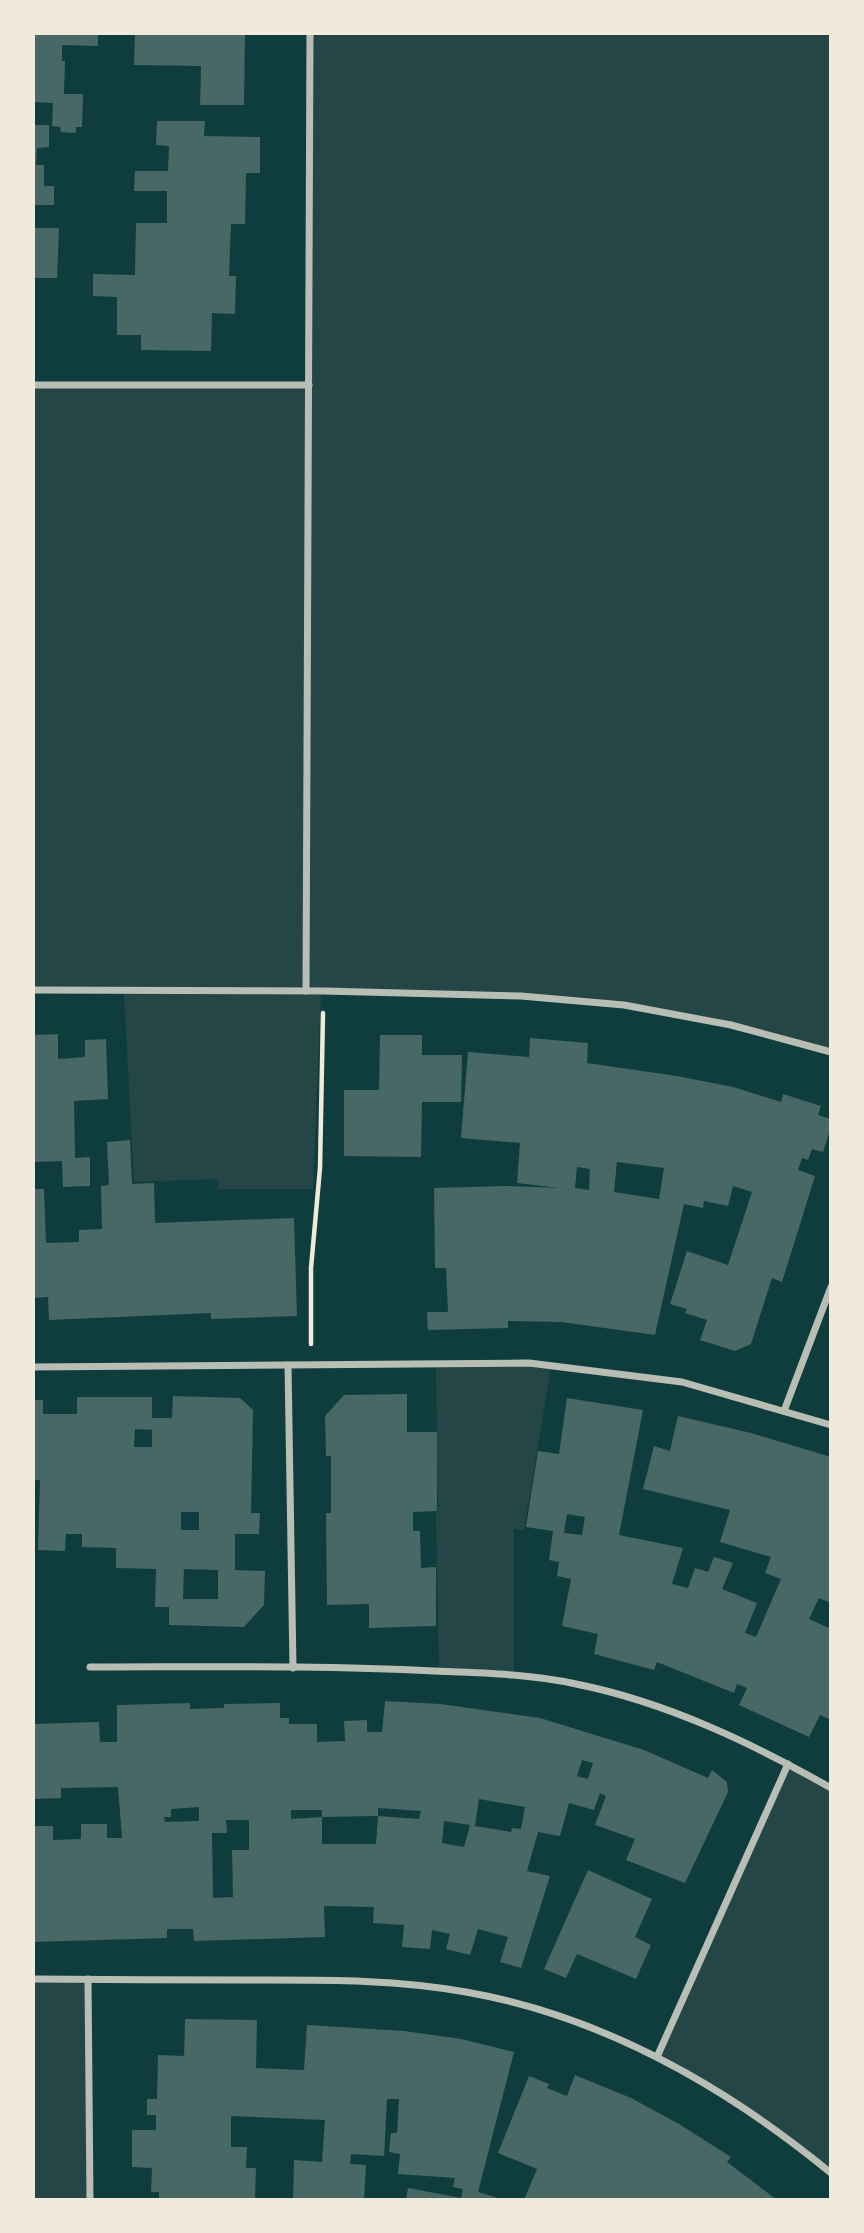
<svg xmlns="http://www.w3.org/2000/svg" width="864" height="2233" viewBox="0 0 864 2233" font-family="'Space Grotesk',sans-serif">
  <rect width="100%" height="100%" fill="#0f3d3e"/>
  <g fill="#244646">
    <path d="M 310,33 L 831,33 L 831,1052 L 731,1025 L 624,1005 L 521,996 L 33,990 L 33,385 L 309,385 Z"/>
    <path d="M 124,993 L 321,995 L 313,1189 L 218,1189 L 217,1179 L 134,1182 Z"/>
    <path d="M 436,1364 L 551,1367 L 524,1530 L 514,1529 L 514,1673 L 439,1669 L 436,1512 L 438,1511 Z"/>
    <path d="M 789,1769 L 831,1791 L 831,2169 C 777,2127 722,2088 662,2055 Z"/>
    <path d="M 33,1979 L 88,1979 L 90,2200 L 33,2200 Z"/>
  </g>
  <g fill="#486865" fill-rule="evenodd">
    <path d="M 33,33 L 98,33 L 98,46 L 62,45 L 62,61 L 65,61 L 64,94 L 83,94 L 82,127 L 76,127 L 76,133 L 61,132 L 60,127 L 52,126 L 53,103 L 33,102 Z"/>
    <path d="M 135,33 L 245,33 L 244,105 L 200,105 L 201,66 L 134,65 Z"/>
    <path d="M 157,121 L 205,121 L 204,136 L 260,137 L 260,173 L 246,173 L 245,224 L 231,224 L 229,276 L 236,276 L 235,314 L 212,313 L 211,351 L 141,350 L 141,335 L 117,335 L 117,297 L 93,296 L 93,274 L 135,275 L 136,223 L 167,223 L 167,191 L 134,191 L 135,171 L 168,171 L 169,146 L 156,145 Z"/>
    <path d="M 33,125 L 49,125 L 49,147 L 37,148 L 36,165 L 44,165 L 44,186 L 54,186 L 54,205 L 33,205 Z"/>
    <path d="M 33,228 L 59,228 L 57,278 L 33,278 Z"/>
    <path d="M 58,1034 L 58,1059 L 85,1057 L 85,1040 L 106,1039 L 108,1099 L 74,1101 L 75,1158 L 90,1157 L 90,1186 L 63,1187 L 62,1161 L 35,1162 L 35,1145 L 33,1145 L 33,1035 Z"/>
    <path d="M 380,1035 L 422,1035 L 422,1055 L 462,1055 L 461,1102 L 422,1102 L 421,1157 L 344,1156 L 344,1090 L 379,1090 Z"/>
    <path d="M 530,1038 L 588,1043 L 587,1063 L 677,1076 L 733,1087 L 781,1102 L 783,1094 L 821,1106 L 818,1115 L 831,1119 L 831,1127 L 823,1152 L 812,1149 L 808,1160 L 802,1158 L 798,1170 L 815,1176 L 782,1282 L 772,1278 L 751,1344 L 735,1351 L 700,1340 L 707,1320 L 685,1313 L 687,1309 L 670,1304 L 687,1251 L 728,1265 L 752,1192 L 733,1186 L 728,1206 L 704,1201 L 703,1208 L 684,1204 L 655,1335 L 561,1322 L 508,1321 L 508,1328 L 428,1330 L 427,1312 L 448,1312 L 446,1268 L 435,1268 L 434,1188 L 506,1186 L 559,1188 L 517,1183 L 520,1143 L 461,1138 L 468,1052 L 529,1057 ZM 617,1162 L 664,1168 L 659,1199 L 614,1192 ZM 577,1167 L 590,1169 L 589,1190 L 575,1188 Z"/>
    <path d="M 130,1140 L 132,1184 L 154,1183 L 155,1223 L 294,1218 L 297,1316 L 211,1319 L 211,1313 L 49,1320 L 48,1297 L 33,1298 L 33,1189 L 44,1189 L 46,1243 L 79,1242 L 79,1230 L 102,1229 L 101,1186 L 109,1185 L 107,1142 Z"/>
    <path d="M 407,1394 L 407,1432 L 437,1432 L 437,1511 L 413,1512 L 413,1531 L 420,1531 L 421,1568 L 436,1567 L 436,1626 L 369,1628 L 369,1604 L 327,1605 L 326,1513 L 331,1513 L 331,1456 L 326,1456 L 325,1416 L 344,1395 Z"/>
    <path d="M 173,1396 L 240,1398 L 253,1410 L 251,1513 L 260,1513 L 259,1534 L 235,1534 L 235,1570 L 265,1571 L 264,1605 L 244,1627 L 169,1625 L 169,1607 L 155,1607 L 156,1569 L 116,1568 L 116,1548 L 82,1547 L 82,1534 L 66,1534 L 65,1551 L 38,1550 L 40,1480 L 33,1480 L 33,1400 L 43,1400 L 43,1414 L 77,1414 L 77,1397 L 152,1397 L 152,1418 L 172,1418 ZM 135,1429 L 152,1430 L 152,1447 L 134,1447 ZM 181,1512 L 199,1512 L 199,1530 L 181,1530 ZM 184,1569 L 218,1570 L 218,1599 L 183,1599 Z"/>
    <path d="M 567,1398 L 643,1410 L 619,1535 L 683,1548 L 672,1584 L 688,1588 L 695,1568 L 708,1572 L 714,1557 L 733,1563 L 722,1589 L 757,1603 L 745,1633 L 756,1637 L 781,1579 L 765,1573 L 771,1557 L 720,1542 L 730,1510 L 643,1489 L 654,1446 L 670,1451 L 678,1416 L 751,1433 L 831,1457 L 831,1603 L 819,1598 L 809,1619 L 831,1629 L 831,1720 L 820,1715 L 809,1737 L 739,1705 L 747,1688 L 737,1684 L 734,1693 L 657,1662 L 654,1670 L 594,1654 L 598,1634 L 562,1626 L 571,1579 L 557,1576 L 559,1562 L 549,1560 L 553,1531 L 526,1527 L 538,1451 L 559,1454 ZM 567,1514 L 585,1517 L 582,1535 L 564,1533 Z"/>
    <path d="M 385,1701 L 440,1704 L 540,1718 L 644,1750 L 708,1778 L 712,1770 L 727,1782 L 728,1792 L 685,1883 L 626,1860 L 635,1839 L 595,1825 L 606,1796 L 600,1793 L 594,1810 L 569,1803 L 560,1836 L 538,1832 L 527,1871 L 550,1876 L 521,1968 L 500,1962 L 508,1937 L 478,1929 L 470,1955 L 446,1949 L 450,1934 L 432,1930 L 430,1949 L 402,1947 L 404,1925 L 373,1923 L 374,1907 L 324,1906 L 325,1937 L 194,1941 L 193,1929 L 167,1929 L 167,1938 L 33,1942 L 33,1826 L 53,1826 L 53,1840 L 81,1839 L 81,1824 L 107,1824 L 107,1838 L 122,1838 L 118,1787 L 61,1788 L 61,1798 L 33,1799 L 33,1724 L 99,1722 L 100,1742 L 117,1742 L 117,1705 L 190,1703 L 190,1709 L 224,1708 L 224,1704 L 280,1703 L 280,1718 L 289,1718 L 289,1724 L 317,1724 L 317,1742 L 345,1741 L 344,1721 L 367,1720 L 367,1732 L 382,1732 ZM 582,1760 L 593,1763 L 588,1779 L 577,1776 ZM 479,1799 L 525,1807 L 521,1829 L 512,1828 L 511,1832 L 475,1826 ZM 199,1807 L 199,1821 L 165,1822 L 164,1817 L 171,1817 L 171,1809 ZM 378,1808 L 421,1811 L 419,1819 L 378,1816 ZM 291,1810 L 322,1810 L 322,1817 L 291,1819 ZM 378,1816 L 376,1844 L 322,1844 L 322,1817 ZM 226,1820 L 249,1820 L 249,1850 L 232,1850 L 233,1897 L 213,1898 L 212,1833 L 227,1833 ZM 444,1821 L 470,1825 L 464,1847 L 442,1843 Z"/>
    <path d="M 588,1870 L 652,1899 L 635,1937 L 651,1945 L 636,1979 L 577,1954 L 566,1978 L 544,1969 Z"/>
    <path d="M 185,2019 L 257,2020 L 256,2068 L 304,2070 L 307,2025 L 404,2031 L 461,2039 L 514,2052 L 478,2192 L 504,2200 L 406,2200 L 408,2188 L 461,2198 L 463,2189 L 453,2187 L 455,2178 L 398,2174 L 400,2154 L 389,2152 L 391,2133 L 397,2133 L 399,2099 L 387,2099 L 384,2156 L 351,2154 L 350,2164 L 366,2165 L 364,2200 L 293,2200 L 294,2160 L 322,2162 L 325,2120 L 231,2116 L 231,2147 L 247,2147 L 246,2168 L 256,2168 L 255,2200 L 159,2200 L 159,2192 L 151,2192 L 152,2168 L 132,2167 L 132,2130 L 156,2130 L 156,2115 L 147,2115 L 147,2099 L 157,2099 L 158,2055 L 184,2056 Z"/>
    <path d="M 575,2075 L 631,2098 L 679,2124 L 731,2157 L 727,2162 L 777,2200 L 524,2200 L 537,2169 L 498,2153 L 529,2076 L 549,2084 L 547,2088 L 567,2096 Z"/>
  </g>
  <g fill="none" stroke-linecap="round" stroke-linejoin="round">
    <path stroke="#f1e9da" stroke-width="4.5" d="M 311,1344 L 311,1268 L 320,1168 L 323,1013"/>
    <g stroke="#b8beb3" stroke-width="7">
      <path d="M 33,385 L 309,385"/>
      <path d="M 33,990 L 324,991 L 521,996 L 624,1005 L 731,1025 L 831,1052"/>
      <path d="M 306,991 L 310,33"/>
      <path d="M 288,1365 L 293,1668"/>
      <path d="M 33,1367 L 529,1363 L 682,1382 L 831,1425"/>
      <path d="M 784,1411 L 831,1287"/>
      <path d="M 90,1667 C 204,1667 319,1665 434,1671 C 482,1673 530,1674 576,1684 C 666,1702 752,1743 831,1788"/>
      <path d="M 33,1979 C 105,1980 178,1980 250,1980 C 322,1980 394,1979 466,1992 C 602,2016 725,2086 831,2173"/>
      <path d="M 88,1979 L 90,2200"/>
      <path d="M 657,2057 L 788,1764"/>
    </g>
  </g>
  <rect width="864" height="2233" fill="none" stroke="#f1e9da" stroke-width="70"/>
</svg>
